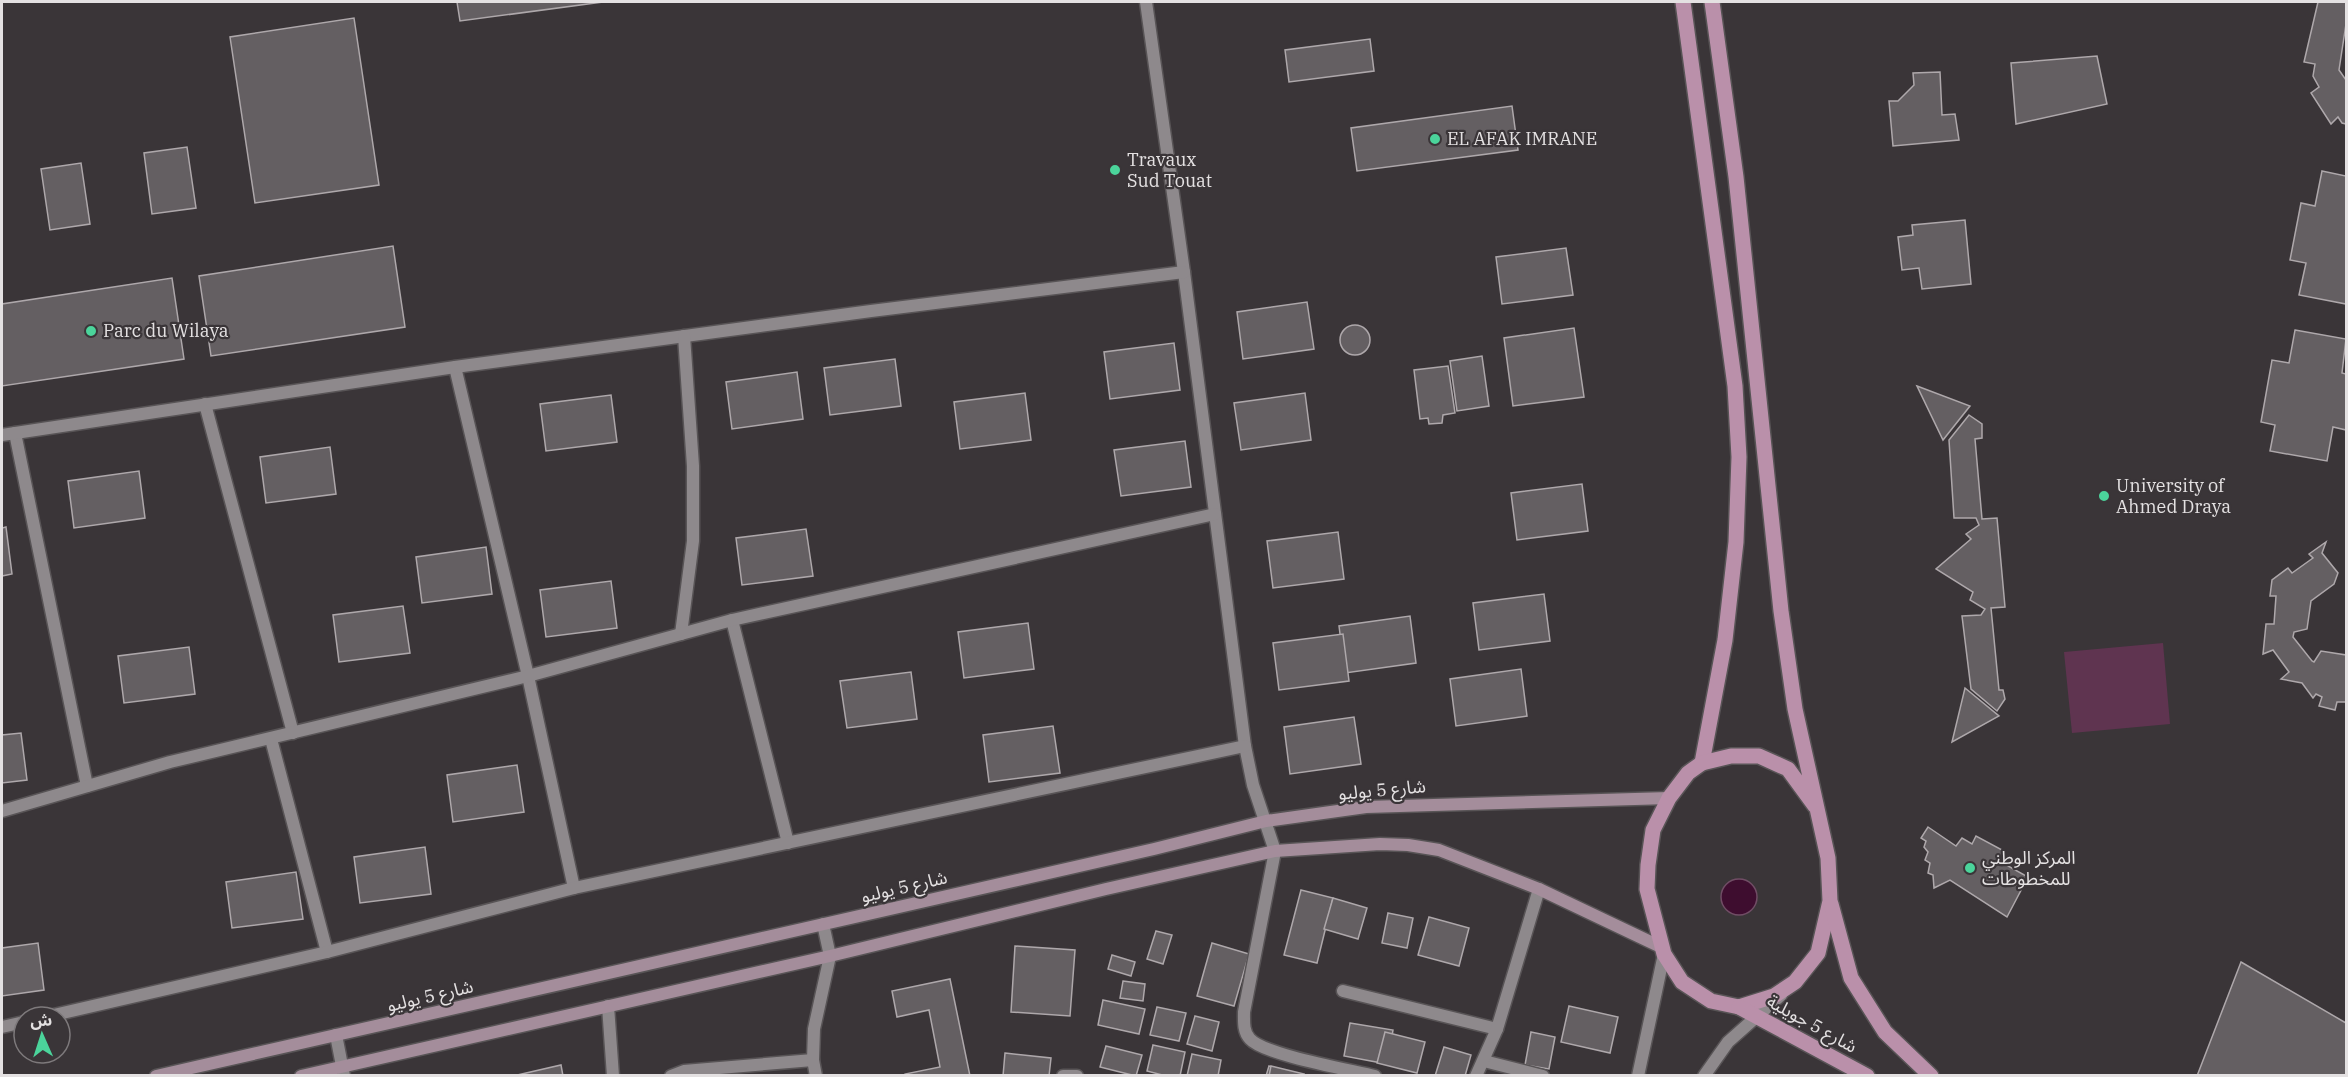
<svg xmlns="http://www.w3.org/2000/svg" width="2348" height="1077" viewBox="0 0 2348 1077" font-family="'IBM Plex Serif','Noto Sans Arabic',serif">
  <rect width="100%" height="100%" fill="#3a3538"/>
  <path fill="#5f3450" d="M 2163,643 L 2170,724 L 2072,733 L 2064,652 Z"/>
  <circle fill="#3e0d2f" stroke="#704d65" stroke-width="1.5" cx="1739" cy="897" r="18"/>
  <g fill="#645f62" stroke="#aea8ab" stroke-width="1.5">
    <path d="M 457,2 L 603,2 L 460,21 Z"/>
    <path d="M 2318,2 L 2346,2 L 2346,24 L 2339,70 L 2346,80 L 2346,124 L 2342,123 L 2338,117 L 2331,124 L 2311,93 L 2319,87 L 2313,76 L 2315,64 L 2304,62 Z"/>
    <path d="M 354,18 L 379,185 L 255,203 L 230,37 Z"/>
    <path d="M 1370,39 L 1374,71 L 1289,82 L 1285,50 Z"/>
    <path d="M 2097,56 L 2107,104 L 2016,124 L 2011,63 Z"/>
    <path d="M 1940,72 L 1942,115 L 1955,114 L 1959,140 L 1893,146 L 1889,101 L 1898,101 L 1914,85 L 1913,73 Z"/>
    <path d="M 1512,106 L 1518,150 L 1357,171 L 1351,128 Z"/>
    <path d="M 187,147 L 196,208 L 152,214 L 144,153 Z"/>
    <path d="M 81,163 L 90,224 L 50,230 L 41,169 Z"/>
    <path d="M 2322,171 L 2346,176 L 2346,304 L 2299,295 L 2306,263 L 2290,260 L 2301,203 L 2315,206 Z"/>
    <path d="M 1965,220 L 1971,284 L 1922,289 L 1919,268 L 1902,270 L 1898,237 L 1913,235 L 1912,225 Z"/>
    <path d="M 393,246 L 405,327 L 211,356 L 199,276 Z"/>
    <path d="M 1566,248 L 1573,295 L 1502,304 L 1496,257 Z"/>
    <path d="M 172,278 L 184,359 L 2,386 L 2,304 Z"/>
    <path d="M 1307,302 L 1314,349 L 1243,359 L 1237,312 Z"/>
    <circle cx="1355" cy="340" r="15"/>
    <path d="M 1574,328 L 1584,397 L 1513,406 L 1504,338 Z"/>
    <path d="M 2295,330 L 2346,339 L 2342,373 L 2346,374 L 2346,430 L 2333,427 L 2327,461 L 2270,451 L 2275,425 L 2261,422 L 2272,360 L 2289,363 Z"/>
    <path d="M 1174,343 L 1180,390 L 1110,399 L 1104,352 Z"/>
    <path d="M 1482,356 L 1489,406 L 1457,411 L 1450,361 Z"/>
    <path d="M 895,359 L 901,406 L 830,415 L 824,368 Z"/>
    <path d="M 1448,366 L 1455,413 L 1443,415 L 1442,423 L 1429,424 L 1428,418 L 1420,419 L 1414,370 Z"/>
    <path d="M 797,372 L 803,419 L 732,429 L 726,382 Z"/>
    <path d="M 1917,386 L 1970,406 L 1943,440 Z"/>
    <path d="M 1025,393 L 1031,440 L 960,449 L 954,402 Z"/>
    <path d="M 1305,393 L 1311,440 L 1241,450 L 1234,403 Z"/>
    <path d="M 611,395 L 617,442 L 546,451 L 540,404 Z"/>
    <path d="M 1969,415 L 1982,424 L 1982,438 L 1975,439 L 1982,519 L 1997,518 L 2005,607 L 1991,608 L 1999,690 L 2003,690 L 2005,699 L 1997,711 L 1971,689 L 1962,616 L 1981,615 L 1985,609 L 1970,600 L 1973,592 L 1936,569 L 1971,539 L 1966,534 L 1979,525 L 1976,518 L 1954,518 L 1949,440 Z"/>
    <path d="M 1185,441 L 1191,487 L 1121,496 L 1114,450 Z"/>
    <path d="M 330,447 L 336,494 L 266,503 L 260,457 Z"/>
    <path d="M 139,471 L 145,518 L 74,528 L 68,481 Z"/>
    <path d="M 1582,484 L 1588,531 L 1517,540 L 1511,493 Z"/>
    <path d="M 6,527 L 12,574 L 2,576 L 2,528 Z"/>
    <path d="M 806,529 L 813,576 L 742,585 L 736,538 Z"/>
    <path d="M 1338,532 L 1344,579 L 1273,588 L 1267,541 Z"/>
    <path d="M 2326,542 L 2322,553 L 2338,573 L 2334,584 L 2311,601 L 2307,629 L 2294,632 L 2293,637 L 2312,661 L 2314,662 L 2321,651 L 2346,655 L 2346,702 L 2337,702 L 2335,710 L 2319,706 L 2322,697 L 2316,694 L 2313,698 L 2302,683 L 2281,679 L 2289,672 L 2273,650 L 2263,654 L 2266,624 L 2274,624 L 2276,596 L 2270,596 L 2272,580 L 2288,568 L 2292,573 L 2313,558 L 2309,554 Z"/>
    <path d="M 486,547 L 492,594 L 422,603 L 416,557 Z"/>
    <path d="M 611,581 L 617,628 L 546,637 L 540,590 Z"/>
    <path d="M 1544,594 L 1550,641 L 1479,650 L 1473,603 Z"/>
    <path d="M 403,606 L 410,653 L 339,662 L 333,615 Z"/>
    <path d="M 1410,616 L 1416,663 L 1345,673 L 1339,626 Z"/>
    <path d="M 1028,623 L 1034,669 L 964,678 L 958,632 Z"/>
    <path d="M 1343,634 L 1349,681 L 1279,690 L 1273,643 Z"/>
    <path d="M 189,647 L 195,694 L 124,703 L 118,656 Z"/>
    <path d="M 1521,669 L 1527,716 L 1456,726 L 1450,679 Z"/>
    <path d="M 911,672 L 917,719 L 847,728 L 840,681 Z"/>
    <path d="M 1965,688 L 1999,716 L 1952,742 Z"/>
    <path d="M 1354,717 L 1361,764 L 1290,774 L 1284,727 Z"/>
    <path d="M 1053,726 L 1060,773 L 989,782 L 983,735 Z"/>
    <path d="M 21,733 L 27,780 L 2,783 L 2,735 Z"/>
    <path d="M 517,765 L 524,812 L 453,822 L 447,775 Z"/>
    <path d="M 1928,827 L 1956,846 L 1962,838 L 1972,844 L 1976,836 L 2004,851 L 1999,861 L 2028,877 L 2007,917 L 1950,880 L 1934,888 L 1933,875 L 1928,873 L 1930,863 L 1925,860 L 1928,852 L 1924,847 L 1926,841 L 1921,838 Z"/>
    <path d="M 425,847 L 431,894 L 360,903 L 354,857 Z"/>
    <path d="M 296,872 L 303,919 L 232,928 L 226,882 Z"/>
    <path d="M 1301,890 L 1333,898 L 1317,963 L 1284,955 Z"/>
    <path d="M 1333,898 L 1367,908 L 1358,939 L 1324,929 Z"/>
    <path d="M 1388,913 L 1413,918 L 1407,948 L 1382,943 Z"/>
    <path d="M 1429,917 L 1469,928 L 1459,966 L 1418,955 Z"/>
    <path d="M 1156,931 L 1172,935 L 1163,964 L 1147,959 Z"/>
    <path d="M 38,943 L 44,990 L 2,996 L 2,948 Z"/>
    <path d="M 1212,943 L 1249,954 L 1234,1006 L 1197,996 Z"/>
    <path d="M 1015,946 L 1075,950 L 1070,1016 L 1011,1012 Z"/>
    <path d="M 1112,955 L 1135,962 L 1131,976 L 1108,969 Z"/>
    <path d="M 2241,962 L 2346,1023 L 2346,1076 L 2197,1076 Z"/>
    <path d="M 950,979 L 970,1076 L 905,1076 L 905,1074 L 940,1067 L 929,1010 L 897,1017 L 892,991 Z"/>
    <path d="M 1123,981 L 1145,984 L 1143,1001 L 1120,998 Z"/>
    <path d="M 1103,1000 L 1145,1009 L 1139,1034 L 1098,1025 Z"/>
    <path d="M 1569,1006 L 1618,1017 L 1610,1053 L 1561,1042 Z"/>
    <path d="M 1157,1007 L 1186,1013 L 1179,1041 L 1150,1035 Z"/>
    <path d="M 1195,1016 L 1219,1022 L 1212,1051 L 1187,1044 Z"/>
    <path d="M 1350,1023 L 1393,1030 L 1387,1064 L 1344,1056 Z"/>
    <path d="M 1385,1032 L 1425,1042 L 1417,1073 L 1377,1063 Z"/>
    <path d="M 1531,1032 L 1555,1037 L 1549,1069 L 1525,1065 Z"/>
    <path d="M 1153,1045 L 1185,1052 L 1180,1076 L 1166,1076 L 1147,1071 Z"/>
    <path d="M 1106,1046 L 1142,1055 L 1136,1076 L 1100,1067 Z"/>
    <path d="M 1444,1047 L 1471,1055 L 1465,1076 L 1435,1076 Z"/>
    <path d="M 1005,1053 L 1051,1058 L 1049,1076 L 1003,1076 Z"/>
    <path d="M 1192,1054 L 1221,1060 L 1218,1076 L 1187,1076 Z"/>
    <path d="M 561,1065 L 563,1076 L 513,1076 Z"/>
    <path d="M 1269,1066 L 1300,1076 L 1266,1076 Z"/>
    <path d="M 1271,1066 L 1304,1074 L 1303,1076 L 1269,1076 Z"/>
  </g>
  <g fill="none" stroke-linecap="round" stroke-linejoin="round">
    <g stroke="#585456" stroke-width="15">
      <g id="minor">
        <path d="M 1146,2 L 1184,272 L 1245,746 L 1253,785 L 1275,851 L 1244,1012 C 1244,1021 1243,1032 1250,1039 C 1264,1055 1351,1070 1375,1076"/>
        <path d="M 455,367 L 528,676 L 574,888"/>
        <path d="M 205,404 L 293,733"/>
        <path d="M 15,433 L 87,786"/>
        <path d="M 2,435 L 455,367 L 871,311 L 1184,272"/>
        <path d="M 732,620 L 788,843"/>
        <path d="M 681,634 L 693,541 L 693,466 L 684,336"/>
        <path d="M 271,739 L 327,952"/>
        <path d="M 2,811 L 170,762 L 528,676 L 732,620 L 1215,514"/>
        <path d="M 1343,991 L 1497,1029"/>
        <path d="M 608,1006 L 613,1076"/>
        <path d="M 45,1017 L 327,952 L 574,888 L 1245,746"/>
        <path d="M 2,1027 L 24,1022"/>
        <path d="M 336,1035 L 344,1076"/>
        <path d="M 1484,1061 L 1543,1076"/>
        <path d="M 671,1076 L 684,1071 L 813,1060"/>
        <path d="M 816,1076 L 813,1060 L 814,1029 L 830,956 L 823,924"/>
        <path d="M 1063,1076 L 1077,1076"/>
        <path d="M 1476,1076 L 1497,1029 L 1539,889"/>
      </g>
    </g>
    <g stroke="#585456" stroke-width="15">
      <g id="tertiary">
        <path d="M 1638,1076 L 1664,954"/>
        <path d="M 1704,1076 L 1728,1042 L 1781,995"/>
      </g>
    </g>
    <g stroke="#585456" stroke-width="15">
      <g id="secondary">
        <path d="M 156,1076 L 1154,849 L 1266,821 L 1366,807 L 1669,798"/>
        <path d="M 301,1076 L 830,956 L 1106,889 L 1275,851 L 1380,844 L 1408,845 L 1439,850 L 1539,889 L 1661,947"/>
      </g>
    </g>
    <g stroke="#585456" stroke-width="18">
      <g id="primary">
        <path d="M 1683,2 L 1735,386 L 1739,457 L 1736,542 L 1725,640 L 1702,763"/>
        <path d="M 1712,2 L 1736,177 L 1781,611 L 1795,709 L 1828,858 L 1830,901 L 1818,953 L 1795,982 L 1774,996 L 1739,1007 L 1711,1001 L 1682,982 L 1664,954 L 1647,889 L 1648,865 L 1653,830 L 1669,798 L 1688,773 L 1702,763 L 1731,756 L 1759,756 L 1788,769 L 1815,806"/>
        <path d="M 1831,904 L 1851,978 L 1885,1032 L 1931,1076"/>
        <path d="M 1739,1007 L 1867,1076"/>
      </g>
    </g>
    <use href="#minor" stroke="#8e898c" stroke-width="12"/>
    <use href="#tertiary" stroke="#8e898c" stroke-width="12"/>
    <use href="#secondary" stroke="#a48d9b" stroke-width="12"/>
    <use href="#primary" stroke="#ba90aa" stroke-width="15"/>
  </g>
  <g fill="#4bd49b" stroke="#3a3538" stroke-width="2">
    <circle cx="1435" cy="139" r="6"/>
    <circle cx="1115" cy="170" r="6"/>
    <circle cx="91" cy="331" r="6"/>
    <circle cx="2104" cy="496" r="6"/>
    <circle cx="1970" cy="868" r="6"/>
  </g>
  <g text-anchor="middle" stroke-width="4.5" stroke-linejoin="round" paint-order="stroke">
    <g font-size="18" fill="#e4e1e2" stroke="#3a3538" text-anchor="start">
      <text x="1447" y="145">EL AFAK IMRANE</text>
      <text x="1127" y="166">Travaux<tspan x="1127" dy="21">Sud Touat</tspan></text>
      <text x="103" y="337">Parc du Wilaya</text>
      <text x="2116" y="492">University of<tspan x="2116" dy="21">Ahmed Draya</tspan></text>
      <text x="1982" y="864">المركز الوطني<tspan x="1982" dy="21">للمخطوطات</tspan></text>
    </g>
    <g font-size="18" fill="#e4e1e2" stroke="#3a3538">
      <text transform="translate(1382 790) rotate(-5)" y="6">شارع 5 يوليو</text>
      <text transform="translate(904 887) rotate(-13)" y="6">شارع 5 يوليو</text>
      <text transform="translate(430 996) rotate(-13)" y="6">شارع 5 يوليو</text>
      <text transform="translate(1812 1024) rotate(29)" y="6">شارع 5 جويلية</text>
    </g>
  </g>
  <rect width="2348" height="1077" fill="none" stroke="#e4e1e2" stroke-width="6"/>
  <g transform="translate(42 1035) rotate(357)"><circle r="28" fill="#3a3538" stroke="#7e7a7c" stroke-width="1.5"/>
  <path d="M0-4.5L10 22L0 15L-10 22Z" fill="#4bd49b"/>
  <text y="-9" font-size="16" font-weight="bold" text-anchor="middle" fill="#e4e1e2">ش</text>
  </g>
</svg>
